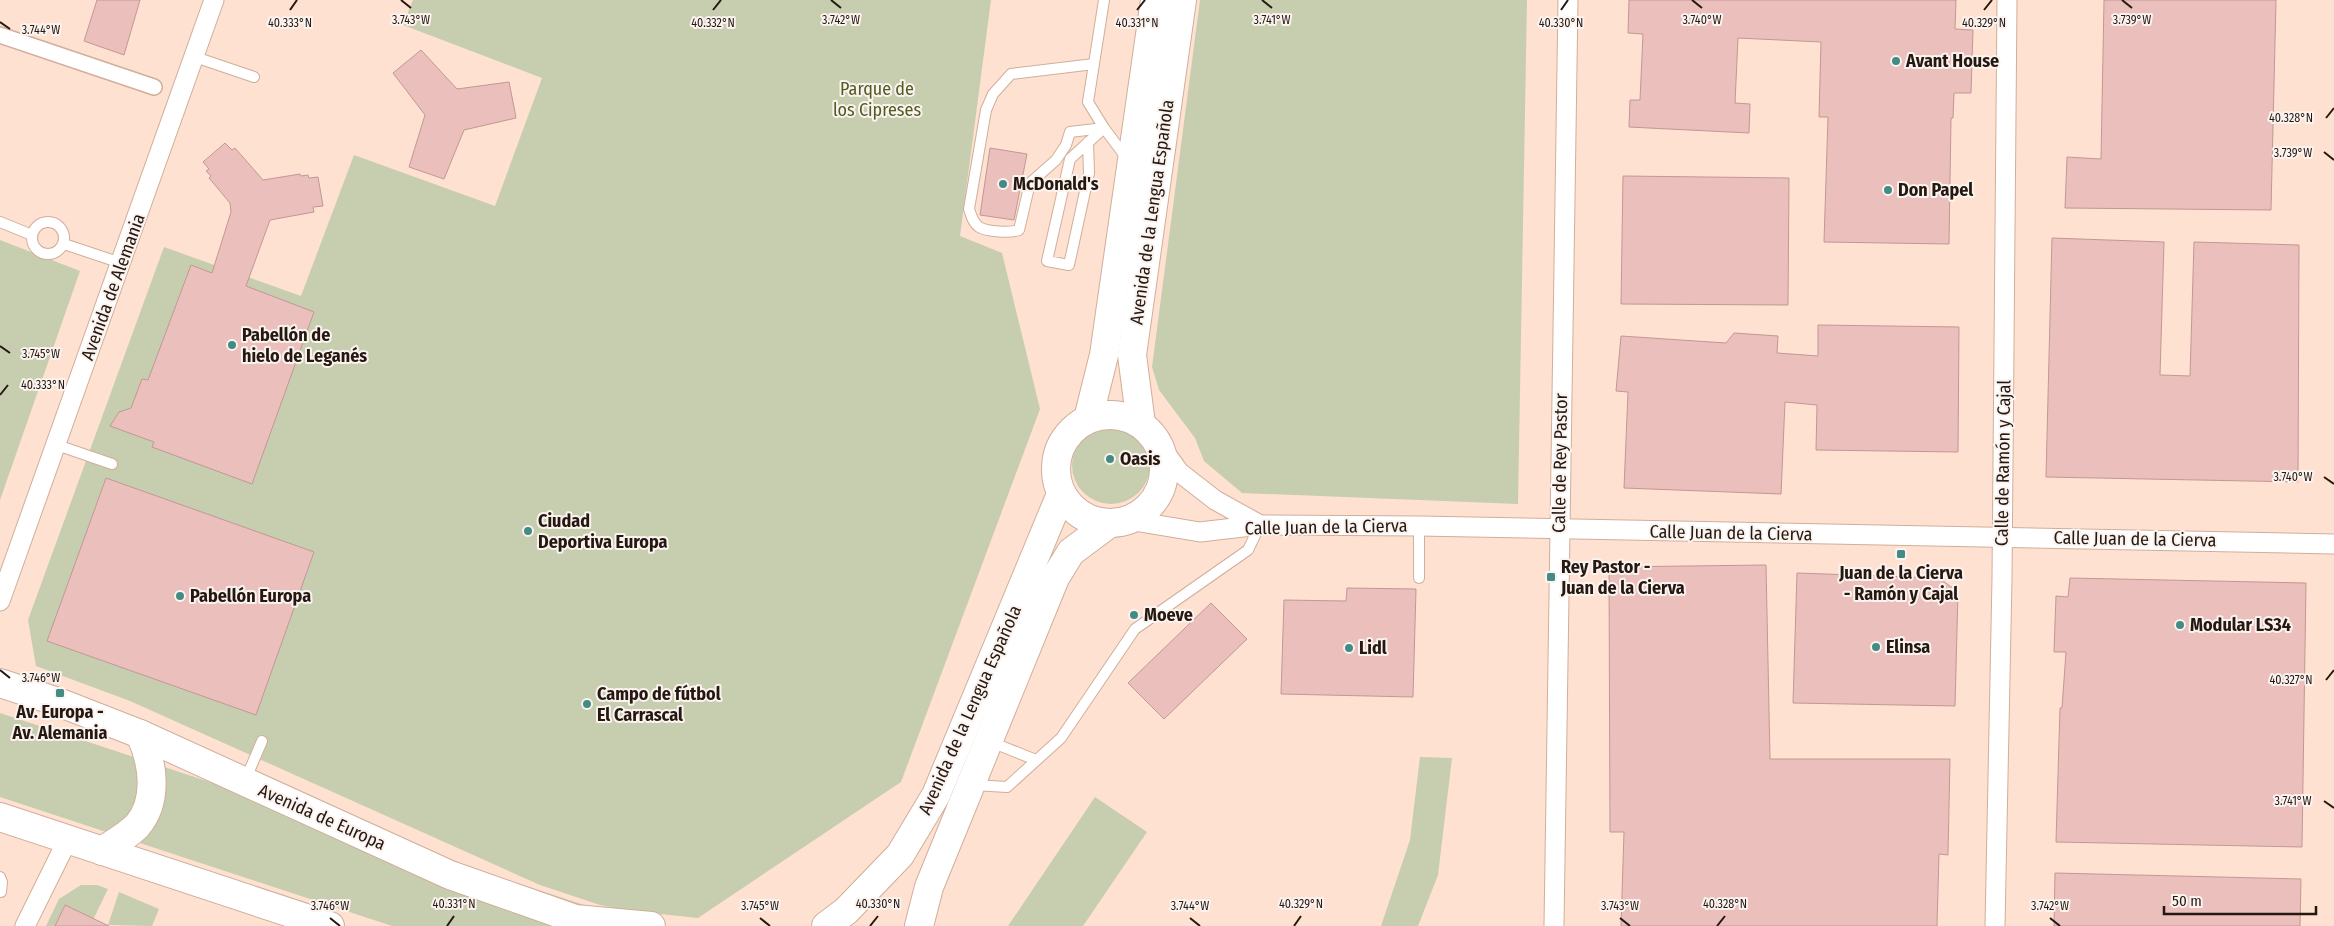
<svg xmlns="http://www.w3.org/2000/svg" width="2334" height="926" viewBox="0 0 2334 926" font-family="'Fira Sans Condensed',sans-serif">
  <rect width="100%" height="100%" fill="#fee1d0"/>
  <g fill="#c6ceaf">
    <path d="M 413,0 L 991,0 L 960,236 L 1002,253 L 1040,409 L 901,782 L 698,918 L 631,911 L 600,905 L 540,885 L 130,701 L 36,666 L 28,620 L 164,247 L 301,296 L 354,155 L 495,206 L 542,78 L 403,25 Z"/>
    <path d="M 1200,0 L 1527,0 L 1518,504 L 1242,493 L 1204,461 L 1195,438 L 1159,390 L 1152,367 Z"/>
    <path d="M 0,240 L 80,271 L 0,500 Z"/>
    <circle cx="1111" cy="465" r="39"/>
    <path d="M 0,713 L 648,926 L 392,926 L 0,797 Z"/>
    <path d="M 1420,757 L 1452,758 L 1438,875 L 1418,926 L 1381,926 L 1410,840 Z"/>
    <path d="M 1095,797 L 1147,832 L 1083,926 L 1008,926 Z"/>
    <path d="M 81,885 L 97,885 L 108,889 L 90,926 L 83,914 L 65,905 L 55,926 L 46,926 L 59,899 Z"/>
    <path d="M 119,892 L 159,909 L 152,926 L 108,925 Z"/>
  </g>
  <g fill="#eabfbc" stroke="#c19895">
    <path d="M 97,0 L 140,0 L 124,55 L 84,41 Z"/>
    <path d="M 1629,0 L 1956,0 L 1955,29 L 1973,30 L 1971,93 L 1954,93 L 1953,118 L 1951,118 L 1949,244 L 1824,242 L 1828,117 L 1819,117 L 1821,42 L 1738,38 L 1735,103 L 1750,104 L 1749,133 L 1629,127 L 1630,100 L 1640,100 L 1643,34 L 1628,33 Z"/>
    <path d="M 2104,0 L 2276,0 L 2271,210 L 2065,208 L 2067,157 L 2101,159 Z"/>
    <path d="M 421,50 L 457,89 L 509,82 L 514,107 L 516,118 L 464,130 L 444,179 L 409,167 L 425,115 L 393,73 Z"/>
    <path d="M 225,143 L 232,150 L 235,148 L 263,180 L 300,174 L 301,176 L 308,175 L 309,178 L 318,177 L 323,206 L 313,207 L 314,212 L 270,220 L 246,286 L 314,312 L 252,484 L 152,447 L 154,442 L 110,426 L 119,412 L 131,408 L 142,379 L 148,380 L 191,265 L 212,273 L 231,212 L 230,203 L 209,178 L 211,176 L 206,171 L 209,169 L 203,162 Z"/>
    <path d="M 990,148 L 1027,154 L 1014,220 L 980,215 Z"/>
    <path d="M 1623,176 L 1789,178 L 1788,305 L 1621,304 Z"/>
    <path d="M 2052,238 L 2164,242 L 2160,375 L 2190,376 L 2194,242 L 2299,245 L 2298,482 L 2046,477 Z"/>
    <path d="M 1818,325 L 1959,327 L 1958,452 L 1816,450 L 1817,405 L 1785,402 L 1781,494 L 1624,488 L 1628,392 L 1616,391 L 1621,336 L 1726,343 L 1734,333 L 1778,336 L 1777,353 L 1818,356 Z"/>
    <path d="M 106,478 L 314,552 L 256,715 L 47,641 Z"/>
    <path d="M 1766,565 L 1770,759 L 1950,759 L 1948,855 L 1939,854 L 1937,926 L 1621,926 L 1624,832 L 1610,832 L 1609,567 Z"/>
    <path d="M 1797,573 L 1939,578 L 1958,592 L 1955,706 L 1793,703 Z"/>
    <path d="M 2070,578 L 2306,583 L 2302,847 L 2056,842 L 2060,708 L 2062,708 L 2066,652 L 2054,652 L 2056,596 L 2068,597 Z"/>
    <path d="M 1347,588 L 1416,589 L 1413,697 L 1281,694 L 1284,600 L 1346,601 Z"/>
    <path d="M 1211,603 L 1247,639 L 1164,719 L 1128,683 Z"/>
    <path d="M 2055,873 L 2301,879 L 2300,926 L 2054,926 Z"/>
    <path d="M 65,905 L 109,926 L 55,926 Z"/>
  </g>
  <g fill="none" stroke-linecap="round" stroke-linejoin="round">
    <g stroke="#d1ae9a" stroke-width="12">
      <g id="service">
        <path d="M 195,57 L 254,77"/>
        <path d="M 1094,64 L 1011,74 L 993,94 L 986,110 L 969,209 C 971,215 973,223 979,227 C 987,232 1011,233 1019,230 L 1030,183 L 1056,160 L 1066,145 L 1070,132 L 1104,128 L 1128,160"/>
        <path d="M 1088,142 L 1089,173 L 1069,265 L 1047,261 L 1070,159 L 1104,128 L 1088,102 L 1104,0"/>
        <circle cx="48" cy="238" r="16"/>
        <path d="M 0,222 L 32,235"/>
        <path d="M 64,244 L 121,263"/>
        <path d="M 57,445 L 112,464"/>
        <path d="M 1419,578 L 1419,526"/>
        <path d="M 991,742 L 1036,760"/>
        <path d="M 245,781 L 262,741"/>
        <path d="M 973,785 L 1007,787 L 1061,738 L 1135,629 L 1248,550 L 1260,525"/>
        <path d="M 0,877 L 2,882 L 1,892"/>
      </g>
    </g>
    <g stroke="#d1ae9a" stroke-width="18">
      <path id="pedestrian" d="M 0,35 L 154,87"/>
    </g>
    <g stroke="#d1ae9a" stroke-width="21">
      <g id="minor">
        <path d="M 1156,440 L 1179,472 L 1215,500 L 1260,525"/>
        <path d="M 1128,520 L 1200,532 L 1260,525 L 1419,526 L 2334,544"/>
        <path d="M 0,601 L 214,0"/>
        <path d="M 25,926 L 68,839"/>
        <path d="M 1554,926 L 1568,0"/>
        <path d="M 1995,926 L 2002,578 L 2007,0"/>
      </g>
    </g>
    <g stroke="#d1ae9a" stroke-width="30">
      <g id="secondary">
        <path d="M 0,683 L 58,702 L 140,734 L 450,875 L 575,919 L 651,926"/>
        <path d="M 0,817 L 330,926"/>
        <path d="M 102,851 C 114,843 127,836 137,826 C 159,801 153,762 140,734"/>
      </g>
    </g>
    <g stroke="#d1ae9a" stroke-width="30">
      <g id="trunk">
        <circle cx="1110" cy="469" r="54"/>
        <path d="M 1088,419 L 1104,355 L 1155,0"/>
        <path d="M 1141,424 L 1132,355 L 1182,0"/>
        <path d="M 826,926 L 846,911 L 900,855 L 936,795 L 1061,494"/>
        <path d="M 919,926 L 929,887 L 1055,578 L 1071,552 L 1110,523"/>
      </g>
    </g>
    <use href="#service" stroke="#fff" stroke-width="10"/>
    <use href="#pedestrian" stroke="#fff" stroke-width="15"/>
    <use href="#minor" stroke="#fff" stroke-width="19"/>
    <use href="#secondary" stroke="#fff" stroke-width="28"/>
    <use href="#trunk" stroke="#fff" stroke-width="28"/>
  </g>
  <path fill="none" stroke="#241810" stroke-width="2" d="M 401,0 L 411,8M 831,0 L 841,8M 1262,0 L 1272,8M 1692,0 L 1702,8M 2122,0 L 2132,8M 290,10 L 297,0M 713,10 L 721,0M 1137,10 L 1145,0M 1561,10 L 1568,0M 1984,10 L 1992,0M 0,22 L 10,29M 2326,118 L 2334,108M 2324,152 L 2334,160M 0,346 L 10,353M 0,395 L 8,385M 2324,477 L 2334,484M 0,670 L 10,678M 2326,680 L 2334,670M 2324,801 L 2334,808M 330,918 L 340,926M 760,918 L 770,926M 1190,918 L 1200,926M 1620,918 L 1630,926M 2050,918 L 2060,926M 447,926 L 454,916M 870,926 L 878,916M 1294,926 L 1301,916M 1717,926 L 1725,916"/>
  <g fill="#448b86" stroke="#fbf3ef" stroke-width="2">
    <circle cx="1896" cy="61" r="5"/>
    <circle cx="1003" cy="184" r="5"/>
    <circle cx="1888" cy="190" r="5"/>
    <circle cx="232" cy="345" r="5"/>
    <circle cx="1110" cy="459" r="5"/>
    <circle cx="528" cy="531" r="5"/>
    <rect x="1896" y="549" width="10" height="10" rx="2.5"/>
    <rect x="1546" y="572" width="10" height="10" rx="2.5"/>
    <circle cx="180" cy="596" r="5"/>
    <circle cx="1134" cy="615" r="5"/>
    <circle cx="2180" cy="625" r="5"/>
    <circle cx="1876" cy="647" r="5"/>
    <circle cx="1349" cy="648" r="5"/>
    <rect x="55" y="688" width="10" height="10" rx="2.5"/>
    <circle cx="587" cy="704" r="5"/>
  </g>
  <g text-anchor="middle" stroke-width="4" stroke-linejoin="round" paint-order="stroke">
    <g font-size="18" font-weight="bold" fill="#241810" stroke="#fbf3ef" text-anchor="start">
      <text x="1906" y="67">Avant House</text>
      <text x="1013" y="190">McDonald's</text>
      <text x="1898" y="196">Don Papel</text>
      <text x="242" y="341">Pabellón de<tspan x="242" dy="21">hielo de Leganés</tspan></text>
      <text x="1120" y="465">Oasis</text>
      <text x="538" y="527">Ciudad<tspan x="538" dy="21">Deportiva Europa</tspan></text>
      <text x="1561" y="573">Rey Pastor -<tspan x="1561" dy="21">Juan de la Cierva</tspan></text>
      <text x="1901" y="579" text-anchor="middle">Juan de la Cierva<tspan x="1901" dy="21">- Ramón y Cajal</tspan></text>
      <text x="190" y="602">Pabellón Europa</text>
      <text x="1144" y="621">Moeve</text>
      <text x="2190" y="631">Modular LS34</text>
      <text x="1886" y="653">Elinsa</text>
      <text x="1359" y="654">Lidl</text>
      <text x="597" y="700">Campo de fútbol<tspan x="597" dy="21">El Carrascal</tspan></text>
      <text x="60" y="718" text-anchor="middle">Av. Europa -<tspan x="60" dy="21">Av. Alemania</tspan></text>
    </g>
    <g font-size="18" fill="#505c20" stroke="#fbf3ef">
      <text x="877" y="95">Parque de<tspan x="877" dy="21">los Cipreses</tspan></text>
    </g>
    <g font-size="18" fill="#241810" stroke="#fbf3ef">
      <text transform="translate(1152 212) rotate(-82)" y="6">Avenida de la Lengua Española</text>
      <text transform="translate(113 287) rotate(-70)" y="6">Avenida de Alemania</text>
      <text transform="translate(1560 463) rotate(-89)" y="6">Calle de Rey Pastor</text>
      <text transform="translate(2003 463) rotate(-89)" y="6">Calle de Ramón y Cajal</text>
      <text transform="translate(1326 527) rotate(-1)" y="6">Calle Juan de la Cierva</text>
      <text transform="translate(1731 533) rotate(1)" y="6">Calle Juan de la Cierva</text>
      <text transform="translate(2135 539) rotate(1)" y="6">Calle Juan de la Cierva</text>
      <text transform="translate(970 710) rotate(-66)" y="6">Avenida de la Lengua Española</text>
      <text transform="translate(322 817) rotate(24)" y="6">Avenida de Europa</text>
    </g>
  </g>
  <g font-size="12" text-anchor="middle" fill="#241810" stroke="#fbf3ef" stroke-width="4" stroke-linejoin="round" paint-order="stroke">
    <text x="411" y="24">3.743°W</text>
    <text x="841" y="24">3.742°W</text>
    <text x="1272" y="24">3.741°W</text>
    <text x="1702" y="24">3.740°W</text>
    <text x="2132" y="24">3.739°W</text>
    <text x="290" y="27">40.333°N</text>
    <text x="713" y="27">40.332°N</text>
    <text x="1137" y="27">40.331°N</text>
    <text x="1561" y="27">40.330°N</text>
    <text x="1984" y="27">40.329°N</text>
    <text x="41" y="34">3.744°W</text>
    <text x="2291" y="122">40.328°N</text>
    <text x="2293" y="157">3.739°W</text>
    <text x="41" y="358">3.745°W</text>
    <text x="43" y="389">40.333°N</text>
    <text x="2293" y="481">3.740°W</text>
    <text x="41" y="682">3.746°W</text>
    <text x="2291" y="684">40.327°N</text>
    <text x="2293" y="805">3.741°W</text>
    <text x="454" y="908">40.331°N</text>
    <text x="878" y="908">40.330°N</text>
    <text x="1301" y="908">40.329°N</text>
    <text x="1725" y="908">40.328°N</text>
    <text x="330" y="910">3.746°W</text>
    <text x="760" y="910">3.745°W</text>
    <text x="1190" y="910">3.744°W</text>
    <text x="1620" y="910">3.743°W</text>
    <text x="2050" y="910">3.742°W</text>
  </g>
  <path d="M2164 906v8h152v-8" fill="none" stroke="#241810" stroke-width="2.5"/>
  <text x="2172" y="906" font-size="15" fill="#241810" stroke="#fbf3ef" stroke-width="4" paint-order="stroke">50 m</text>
</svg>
